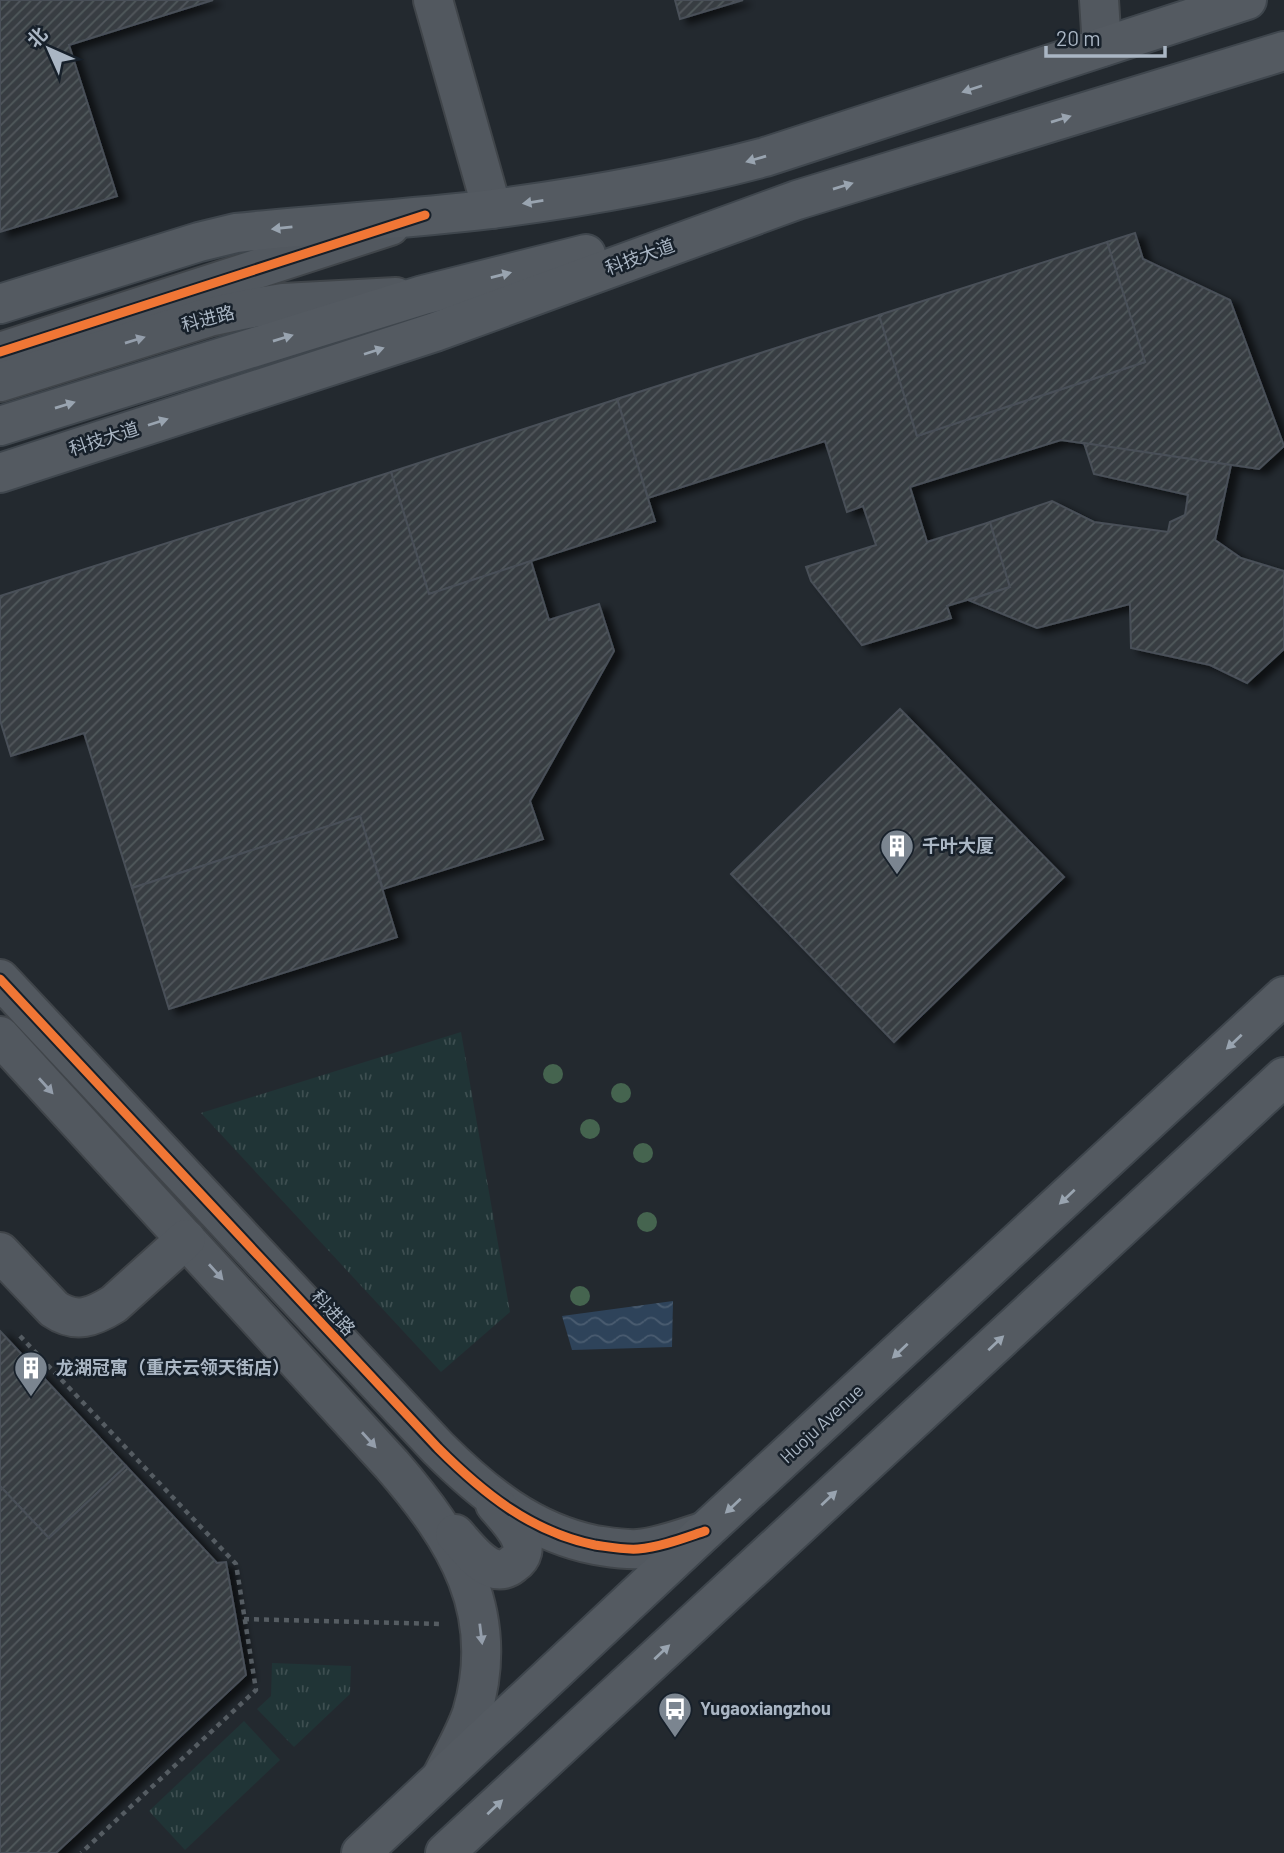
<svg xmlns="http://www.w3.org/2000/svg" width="1284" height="1853" viewBox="0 0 1284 1853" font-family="Barlow,'Noto Sans SC',sans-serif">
  <defs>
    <pattern id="grass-tufts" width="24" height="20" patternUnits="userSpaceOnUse" patternTransform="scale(1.75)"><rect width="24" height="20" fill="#203436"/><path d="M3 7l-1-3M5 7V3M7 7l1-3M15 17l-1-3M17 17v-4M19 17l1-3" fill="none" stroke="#3e4f51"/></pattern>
    <pattern id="water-waves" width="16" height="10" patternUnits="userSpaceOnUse" patternTransform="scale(1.75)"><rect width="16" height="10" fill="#2e435a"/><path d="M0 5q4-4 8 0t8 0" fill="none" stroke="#4a5c70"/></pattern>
    <pattern id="building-hatch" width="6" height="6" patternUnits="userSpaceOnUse" patternTransform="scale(1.75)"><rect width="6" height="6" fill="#383e43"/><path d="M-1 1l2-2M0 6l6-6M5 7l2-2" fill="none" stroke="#52585c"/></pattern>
    <filter id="shadow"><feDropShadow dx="8" dy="4.5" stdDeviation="3.5" flood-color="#0009"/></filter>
  </defs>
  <rect width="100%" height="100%" fill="#23292f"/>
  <g fill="url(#grass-tufts)">
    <path d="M 461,1032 L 510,1312 L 441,1372 L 201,1113 Z"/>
    <path d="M 272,1663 L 351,1666 L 350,1694 L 294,1747 L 257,1709 L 271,1696 Z"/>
    <path d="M 244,1721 L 280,1760 L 185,1850 L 149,1811 Z"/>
  </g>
  <path fill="url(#water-waves)" d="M 673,1301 L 672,1347 L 572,1350 L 562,1316 Z"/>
  <g fill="url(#building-hatch)" stroke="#495058" stroke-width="2" filter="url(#shadow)">
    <path d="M 0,0 L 213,0 L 69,45 L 117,196 L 0,232 Z"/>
    <path d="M 675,0 L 743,0 L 680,19 Z"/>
    <path d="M 1135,233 L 1143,259 L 1230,300 L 1284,446 L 1259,469 L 1061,440 L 910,487 L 927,542 L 990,522 L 1010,587 L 947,606 L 951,618 L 862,645 L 811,581 L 806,567 L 876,545 L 863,506 L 847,512 L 825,441 L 648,498 L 617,399 L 879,315 L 917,436 L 1145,362 L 1107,242 Z"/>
    <path d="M 1107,242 L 1145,362 L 917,436 L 879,315 Z"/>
    <path d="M 617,399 L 655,521 L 429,594 L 391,472 Z"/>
    <path d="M 1084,443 L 1231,465 L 1215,540 L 1241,558 L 1284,571 L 1284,649 L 1247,683 L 1210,665 L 1131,648 L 1130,604 L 1037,628 L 968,600 L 1010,587 L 990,522 L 1052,501 L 1094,522 L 1168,532 L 1170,522 L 1185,515 L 1188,495 L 1094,474 Z"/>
    <path d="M 391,472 L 429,594 L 531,561 L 549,620 L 599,604 L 614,651 L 530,801 L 543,839 L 383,889 L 360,816 L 132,888 L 84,733 L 11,756 L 0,720 L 0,596 Z"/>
    <path d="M 900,709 L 1064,877 L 894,1042 L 731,874 Z"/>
    <path d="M 360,816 L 397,937 L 169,1009 L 132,888 Z"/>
    <path d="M 0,1331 L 126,1466 L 49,1538 L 0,1486 Z"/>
    <path d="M 126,1466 L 217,1563 L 226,1562 L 246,1675 L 56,1853 L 0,1853 L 0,1486 L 49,1538 Z"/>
  </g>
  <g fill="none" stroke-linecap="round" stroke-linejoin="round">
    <g stroke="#40454a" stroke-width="42">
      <g id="minor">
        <path d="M 433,0 L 492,209"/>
        <path d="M 1099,0 L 1102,47"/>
        <path d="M 0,352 L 390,226"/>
        <path d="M 0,382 L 209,317 L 247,309 L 283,303 L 396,297"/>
        <path d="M 0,979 L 438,1448 C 483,1493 531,1532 595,1545 C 609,1547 624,1550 638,1549 C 661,1547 684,1538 705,1531"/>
        <path d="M 0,1036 L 392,1465 C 456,1539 502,1612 472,1713 C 465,1734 452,1756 442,1776"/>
        <path d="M 0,1252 L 54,1309 C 76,1324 93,1317 114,1304 L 186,1239"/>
        <path d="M 455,1534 C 465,1545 477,1562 492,1568 C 500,1571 507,1569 513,1564 C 538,1547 508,1520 495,1504"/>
      </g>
    </g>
    <g stroke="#3f464d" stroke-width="42">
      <g id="major">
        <path d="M 0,304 L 199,242 L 236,233 C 321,224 407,219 492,209 C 584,197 675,181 765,157 L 1247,0"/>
        <path d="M 0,426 L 423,295 L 586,254"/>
        <path d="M 0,473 L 435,332 L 797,200 L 1284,51"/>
        <path d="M 361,1853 L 705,1531 L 1284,996"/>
        <path d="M 445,1853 L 1284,1077"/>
      </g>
    </g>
    <g stroke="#555c62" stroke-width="4.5" stroke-dasharray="5 5" stroke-linecap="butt">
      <path d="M 20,1336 L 236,1564 L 256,1690 L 81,1853"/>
      <path d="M 244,1619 L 439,1624"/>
    </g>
    <use href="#minor" stroke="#52585f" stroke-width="38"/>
    <use href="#major" stroke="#545a61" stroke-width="38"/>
    <g stroke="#17202a" stroke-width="13">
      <g id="cycleway">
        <path d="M 0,352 L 425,215"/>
        <path d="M 0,979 L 438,1448 C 483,1493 531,1532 595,1545 C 609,1547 624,1550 638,1549 C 661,1547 684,1538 705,1531"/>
      </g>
    </g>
    <use href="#cycleway" stroke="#f07635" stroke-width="9"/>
  </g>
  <g fill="#45644f">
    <circle cx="553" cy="1074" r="10"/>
    <circle cx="621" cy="1093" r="10"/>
    <circle cx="590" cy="1129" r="10"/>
    <circle cx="643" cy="1153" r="10"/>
    <circle cx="647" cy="1222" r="10"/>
    <circle cx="580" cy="1296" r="10"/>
  </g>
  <defs><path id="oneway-solid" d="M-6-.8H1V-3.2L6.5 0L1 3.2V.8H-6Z" transform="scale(1.75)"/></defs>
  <g fill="#99a4b0">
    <use href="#oneway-solid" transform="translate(972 89) rotate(162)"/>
    <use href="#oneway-solid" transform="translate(1061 119) rotate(-17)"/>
    <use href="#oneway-solid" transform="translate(756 159) rotate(164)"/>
    <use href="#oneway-solid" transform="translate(843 186) rotate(-17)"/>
    <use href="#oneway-solid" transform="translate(533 202) rotate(171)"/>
    <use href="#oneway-solid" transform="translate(282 228) rotate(174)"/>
    <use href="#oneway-solid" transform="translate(501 275) rotate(-14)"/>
    <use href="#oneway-solid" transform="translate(283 338) rotate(-17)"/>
    <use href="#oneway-solid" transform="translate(374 351) rotate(-18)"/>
    <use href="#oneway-solid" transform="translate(65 405) rotate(-17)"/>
    <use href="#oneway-solid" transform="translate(158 422) rotate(-18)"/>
    <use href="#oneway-solid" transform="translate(1234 1042) rotate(137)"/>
    <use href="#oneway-solid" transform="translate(1067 1197) rotate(137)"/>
    <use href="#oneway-solid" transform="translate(996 1343) rotate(-43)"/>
    <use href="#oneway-solid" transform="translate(900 1351) rotate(137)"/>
    <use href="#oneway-solid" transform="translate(829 1498) rotate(-43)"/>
    <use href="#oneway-solid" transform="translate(733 1506) rotate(137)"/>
    <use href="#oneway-solid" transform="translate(662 1652) rotate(-43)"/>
    <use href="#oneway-solid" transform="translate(495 1807) rotate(-43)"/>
  </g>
  <g fill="#949eab">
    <use href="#oneway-solid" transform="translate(135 340) rotate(-17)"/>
    <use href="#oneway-solid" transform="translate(46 1086) rotate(48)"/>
    <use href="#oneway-solid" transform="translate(216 1272) rotate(48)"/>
    <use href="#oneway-solid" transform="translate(369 1440) rotate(48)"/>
    <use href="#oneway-solid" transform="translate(481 1634) rotate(83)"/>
  </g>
  <defs>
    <g id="building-pin" transform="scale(1.75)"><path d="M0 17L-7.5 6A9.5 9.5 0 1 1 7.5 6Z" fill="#7b8590" stroke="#17202a"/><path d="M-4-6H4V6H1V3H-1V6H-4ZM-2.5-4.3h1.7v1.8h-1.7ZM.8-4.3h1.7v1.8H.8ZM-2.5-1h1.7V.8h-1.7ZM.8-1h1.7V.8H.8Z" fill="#fff"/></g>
    <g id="bus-pin" transform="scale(1.75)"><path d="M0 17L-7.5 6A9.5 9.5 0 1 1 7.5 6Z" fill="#7b8590" stroke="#17202a"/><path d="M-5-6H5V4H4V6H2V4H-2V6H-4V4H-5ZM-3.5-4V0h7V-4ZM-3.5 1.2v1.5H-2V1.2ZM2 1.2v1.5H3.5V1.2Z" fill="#fff"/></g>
  </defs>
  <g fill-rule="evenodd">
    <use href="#building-pin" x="897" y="846"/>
    <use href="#building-pin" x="31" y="1368"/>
    <use href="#bus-pin" x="675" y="1709"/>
  </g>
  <g text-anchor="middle" stroke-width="5" stroke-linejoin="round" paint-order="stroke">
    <g font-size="18" fill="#aab6c4" stroke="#17202a">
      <text transform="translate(640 257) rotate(-20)" y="6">科技大道</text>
      <text transform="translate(208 319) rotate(-15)" y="6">科进路</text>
      <text transform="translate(104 439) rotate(-18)" y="6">科技大道</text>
      <text transform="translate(333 1313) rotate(47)" y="6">科进路</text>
      <text transform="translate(822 1424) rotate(-43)" y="6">Huoju Avenue</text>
    </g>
    <g font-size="18" font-weight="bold" fill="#aab6c4" stroke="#17202a" text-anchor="start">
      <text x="922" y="852">千叶大厦</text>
      <text x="56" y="1374">龙湖冠寓（重庆云领天街店）</text>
      <text x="700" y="1715">Yugaoxiangzhou</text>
    </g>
  </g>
  <g transform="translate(49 49) rotate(315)" stroke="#17202a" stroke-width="5" paint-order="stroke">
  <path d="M0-5L12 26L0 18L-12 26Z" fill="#aab6c4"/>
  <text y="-10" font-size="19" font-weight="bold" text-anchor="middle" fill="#aab6c4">北</text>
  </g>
  <path d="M1046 46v10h119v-10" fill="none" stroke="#aab6c4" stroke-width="3.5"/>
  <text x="1056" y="46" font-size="21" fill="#aab6c4" stroke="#17202a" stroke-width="5" paint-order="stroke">20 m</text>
</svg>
